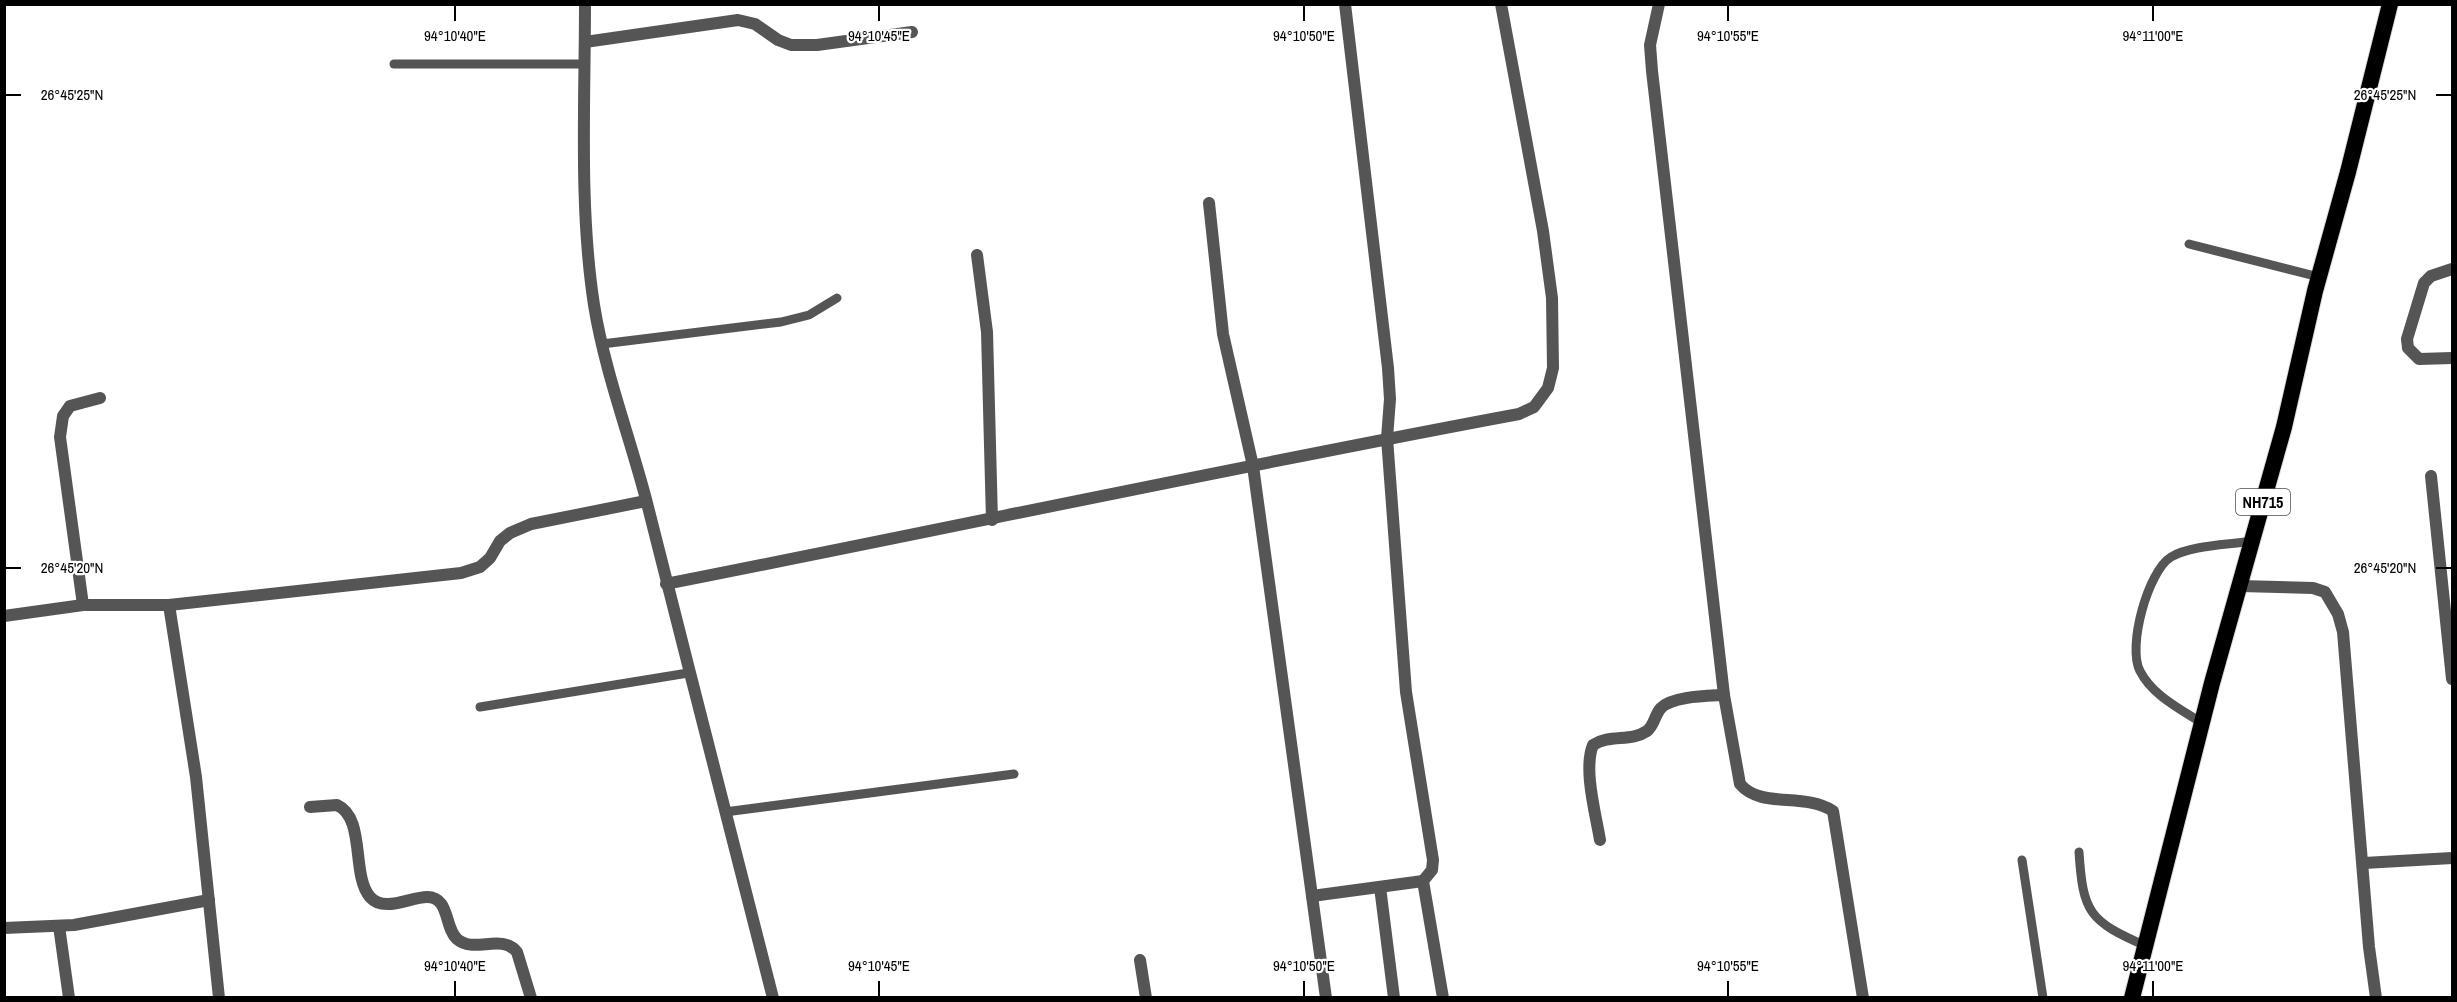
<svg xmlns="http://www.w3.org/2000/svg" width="2457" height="1002" viewBox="0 0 2457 1002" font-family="'Archivo Narrow',sans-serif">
  <rect width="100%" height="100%" fill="#fff"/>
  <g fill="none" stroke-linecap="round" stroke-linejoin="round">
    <g stroke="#dbdbdb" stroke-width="18">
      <path id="trunk" d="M 2132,998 L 2212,683 L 2284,427 L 2315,291 L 2348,172 L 2390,4"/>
    </g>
    <g stroke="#555" stroke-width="9">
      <path d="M 394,64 L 585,64"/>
      <path d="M 2189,244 L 2319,277"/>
      <path d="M 602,344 L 781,322 L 809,315 L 837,298"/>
      <path d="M 480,707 L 688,673"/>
      <path d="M 2202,723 C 2180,709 2152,695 2140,671 C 2127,647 2148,571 2171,557 C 2191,545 2229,545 2252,541"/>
      <path d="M 725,812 L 1014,774"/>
      <path d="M 2079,852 C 2083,913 2089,921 2146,946"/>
      <path d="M 2022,860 L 2043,998"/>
    </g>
    <g stroke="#555" stroke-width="12">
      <path d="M 585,4 C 585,104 579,207 594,305 C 605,373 630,437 647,503 C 689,668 730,833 773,998"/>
      <path d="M 1345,4 L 1388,368 L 1390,399 L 1387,438 L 1406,692 L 1433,860 L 1432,870 L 1423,881 L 1443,998"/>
      <path d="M 1659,4 L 1650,45 L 1652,71 L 1724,695 L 1740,784 C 1761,809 1803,792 1833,811 L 1863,998"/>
      <path d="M 585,42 L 738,20 L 755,24 L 778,40 L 791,45 L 817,45 L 912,32"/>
      <path d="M 1209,203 L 1223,334 L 1253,466 L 1326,998"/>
      <path d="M 977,255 L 987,332 L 992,520"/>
      <path d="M 2452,269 L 2431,276 L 2424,283 L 2407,339 L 2408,348 L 2419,359 L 2452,358"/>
      <path d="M 2431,476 L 2452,679"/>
      <path d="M 666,584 C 950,528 1234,467 1519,414 L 1534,407 L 1548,388 L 1553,368 L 1552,298 L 1543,231 L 1501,4"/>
      <path d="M 2240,586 L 2313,588 L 2325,592 L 2338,614 L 2343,632 L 2369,947 L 2376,998"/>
      <path d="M 83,605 L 60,437 L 63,416 L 70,406 L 100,398"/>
      <path d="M 169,605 L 196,777 L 219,998"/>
      <path d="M 4,616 L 83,605 L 169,605 L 461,573 L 480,567 L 490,558 L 500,541 L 510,533 L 531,524 L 646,501"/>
      <path d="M 310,807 L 337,805 C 366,818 351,875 370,897 C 384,913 410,897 427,897 C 450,897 444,927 457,939 C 474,954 501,933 517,952 L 531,998"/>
      <path d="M 1600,840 C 1596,815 1583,769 1593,745 C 1610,734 1631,742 1647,731 C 1654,726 1655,714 1661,708 C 1672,696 1708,696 1724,695"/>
      <path d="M 2364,863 L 2452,858"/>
      <path d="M 1380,887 L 1394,998"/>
      <path d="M 1312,896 L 1423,881"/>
      <path d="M 59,926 L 69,998"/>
      <path d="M 4,928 L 74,925 L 209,900"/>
      <path d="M 1140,960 L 1146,998"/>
    </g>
    <use href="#trunk" stroke="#000" stroke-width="16"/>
  </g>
  <path fill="none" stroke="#000" stroke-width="2" d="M 455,6 L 455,21M 879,6 L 879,21M 1304,6 L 1304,21M 1728,6 L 1728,21M 2153,6 L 2153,21M 6,95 L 21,95M 2436,95 L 2451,95M 6,568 L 21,568M 2436,568 L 2451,568M 455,981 L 455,996M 879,981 L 879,996M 1304,981 L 1304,996M 1728,981 L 1728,996M 2153,981 L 2153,996"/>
  <g text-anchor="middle" stroke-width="4.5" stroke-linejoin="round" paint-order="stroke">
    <rect fill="#fff" stroke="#4c4c4c" stroke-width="1.5" x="2236" y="489" width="54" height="26" rx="4.5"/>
    <g font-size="16" font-weight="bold" fill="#000">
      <text x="2263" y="508">NH715</text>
    </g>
  </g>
  <g font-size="15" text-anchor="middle" fill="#000" stroke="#fff" stroke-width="4.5" stroke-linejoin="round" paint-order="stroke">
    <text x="455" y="41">94°10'40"E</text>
    <text x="879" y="41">94°10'45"E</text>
    <text x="1304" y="41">94°10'50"E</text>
    <text x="1728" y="41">94°10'55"E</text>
    <text x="2153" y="41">94°11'00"E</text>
    <text x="72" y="100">26°45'25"N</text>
    <text x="2385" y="100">26°45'25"N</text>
    <text x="72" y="573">26°45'20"N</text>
    <text x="2385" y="573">26°45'20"N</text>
    <text x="455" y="971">94°10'40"E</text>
    <text x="879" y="971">94°10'45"E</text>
    <text x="1304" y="971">94°10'50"E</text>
    <text x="1728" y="971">94°10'55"E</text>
    <text x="2153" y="971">94°11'00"E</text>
  </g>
  <rect width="2457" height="1002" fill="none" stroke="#000000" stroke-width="12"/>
</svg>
